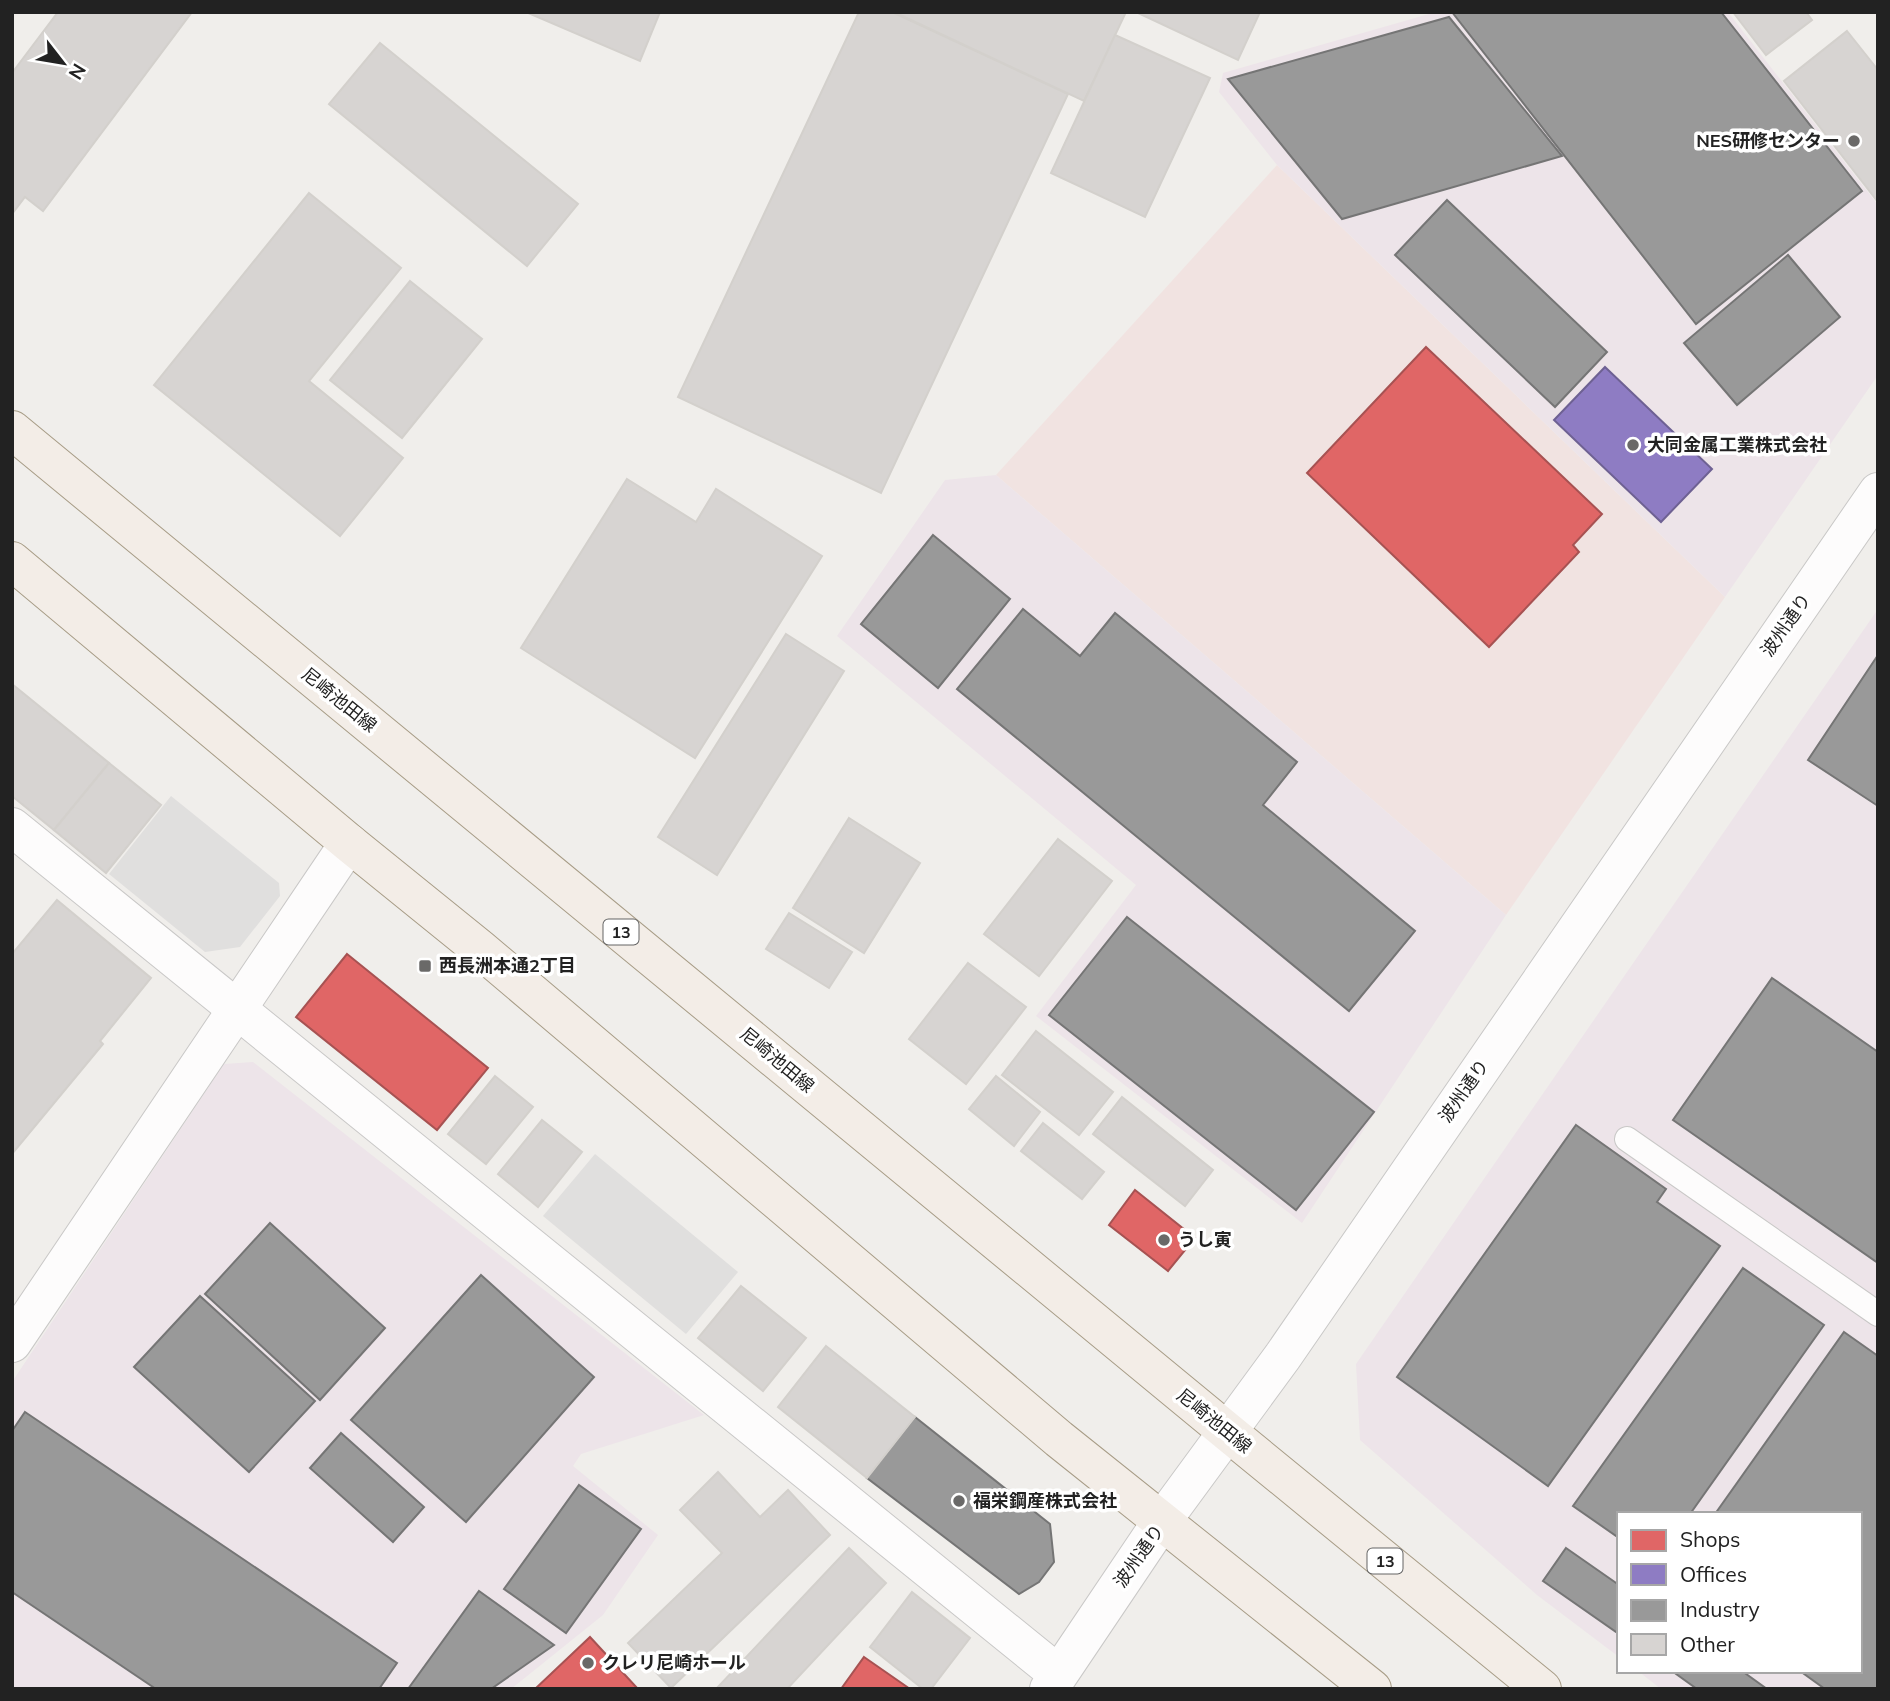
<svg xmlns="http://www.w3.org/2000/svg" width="1890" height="1701" viewBox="0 0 1890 1701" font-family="Mulish,'Noto Sans JP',sans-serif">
  <rect width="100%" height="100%" fill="#f0eeeb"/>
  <path fill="#f1e3e1" d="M 1277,165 L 1725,597 L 1506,915 L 996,475 Z"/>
  <g fill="#ede4e9">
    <path d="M 1436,12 L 1728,12 L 1878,205 L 1878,375 L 1725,597 L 1277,165 L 1219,92 L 1223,73 Z"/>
    <path d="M 996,475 L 1506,915 L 1302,1223 L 1036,1016 L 1136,885 L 837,636 L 945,480 Z"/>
    <path d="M 1878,609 L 1878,1689 L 1661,1689 L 1638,1671 L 1860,1671 L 1860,1514 L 1619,1514 L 1619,1657 L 1537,1595 L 1360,1440 L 1356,1364 Z"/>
    <path d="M 253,1062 L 704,1415 L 581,1454 L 573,1466 L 658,1535 L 603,1615 L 511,1689 L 12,1689 L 12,1382 L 224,1064 Z"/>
  </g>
  <g fill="#e0dfde">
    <path d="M 171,796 L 279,883 L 280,896 L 240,947 L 205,952 L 109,874 Z"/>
    <path d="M 595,1154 L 738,1272 L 686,1334 L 543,1216 Z"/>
  </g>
  <g fill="#e06666" stroke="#a75252" stroke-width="2">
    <path d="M 1426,347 L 1602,514 L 1573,545 L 1579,552 L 1489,647 L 1307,473 Z"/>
    <path d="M 347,954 L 488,1068 L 437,1130 L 296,1017 Z"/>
    <path d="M 1135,1190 L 1195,1238 L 1168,1271 L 1109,1225 Z"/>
    <path d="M 590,1637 L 638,1689 L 535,1689 Z"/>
    <path d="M 864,1657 L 910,1689 L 841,1689 Z"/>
  </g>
  <path fill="#8e7cc3" stroke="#6e6193" stroke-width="2" d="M 1605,367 L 1712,469 L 1661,522 L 1554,420 Z"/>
  <g fill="#999" stroke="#757575" stroke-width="2">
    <path d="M 1452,12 L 1721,12 L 1862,191 L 1696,324 Z"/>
    <path d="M 1449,17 L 1562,156 L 1342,219 L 1228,79 Z"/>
    <path d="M 1447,200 L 1607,352 L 1555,407 L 1395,255 Z"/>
    <path d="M 1788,255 L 1840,317 L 1737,405 L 1684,343 Z"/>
    <path d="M 933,535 L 1010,599 L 938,688 L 861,624 Z"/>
    <path d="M 1023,609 L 1080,656 L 1115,613 L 1297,762 L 1263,805 L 1415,931 L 1349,1011 L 957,689 Z"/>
    <path d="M 1878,655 L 1878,806 L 1808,760 Z"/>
    <path d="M 1127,917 L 1374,1112 L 1296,1210 L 1049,1015 Z"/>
    <path d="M 1772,978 L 1878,1052 L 1878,1263 L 1673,1120 Z"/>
    <path d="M 1576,1125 L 1666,1189 L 1657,1202 L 1720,1246 L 1548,1486 L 1397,1377 Z"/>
    <path d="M 270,1223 L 385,1328 L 320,1400 L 205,1294 Z"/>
    <path d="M 1743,1268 L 1824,1325 L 1690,1514 L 1619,1514 L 1619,1538 L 1573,1506 Z"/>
    <path d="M 481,1275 L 594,1377 L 466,1522 L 351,1420 Z"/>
    <path d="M 200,1296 L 315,1401 L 249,1472 L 134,1367 Z"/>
    <path d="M 1844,1332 L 1878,1356 L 1878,1689 L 1825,1689 L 1800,1671 L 1860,1671 L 1860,1514 L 1715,1514 Z"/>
    <path d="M 25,1412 L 397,1663 L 379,1689 L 156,1689 L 12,1592 L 12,1431 Z"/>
    <path d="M 915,1417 L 1050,1524 L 1054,1562 L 1039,1582 L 1019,1594 L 867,1478 Z"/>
    <path d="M 341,1433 L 424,1507 L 393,1542 L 310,1468 Z"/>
    <path d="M 579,1485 L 641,1529 L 566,1633 L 504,1589 Z"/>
    <path d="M 1566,1548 L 1619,1585 L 1619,1634 L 1543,1581 Z"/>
    <path d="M 479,1591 L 554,1645 L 491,1689 L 408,1689 Z"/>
    <path d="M 1672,1671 L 1742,1671 L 1767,1689 L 1697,1689 Z"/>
  </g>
  <g fill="#d7d4d2" stroke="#d3d0cc" stroke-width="2">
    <path d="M 58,12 L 192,12 L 43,211 L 25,197 L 12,214 L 12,73 Z"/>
    <path d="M 526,12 L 660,12 L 640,61 Z"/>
    <path d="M 859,12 L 892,12 L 1068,94 L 881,493 L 678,397 Z"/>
    <path d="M 894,12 L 1126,12 L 1084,101 Z"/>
    <path d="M 1136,12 L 1260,12 L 1238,60 Z"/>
    <path d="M 1733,12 L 1806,12 L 1812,20 L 1766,55 Z"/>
    <path d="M 1847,31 L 1878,70 L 1878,202 L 1784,81 Z"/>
    <path d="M 1115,35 L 1210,78 L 1145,217 L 1051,173 Z"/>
    <path d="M 380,43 L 578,204 L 527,266 L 329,104 Z"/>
    <path d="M 309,193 L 401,268 L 309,381 L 403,458 L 340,536 L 154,385 Z"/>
    <path d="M 410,281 L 482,339 L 402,438 L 330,380 Z"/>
    <path d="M 627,479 L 696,522 L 716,489 L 822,556 L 695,758 L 521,648 Z"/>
    <path d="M 786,634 L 844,671 L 717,875 L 658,837 Z"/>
    <path d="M 12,684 L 109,763 L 54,830 L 12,796 Z"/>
    <path d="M 109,763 L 161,805 L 106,873 L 54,830 Z"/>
    <path d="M 849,818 L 920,863 L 864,953 L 793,908 Z"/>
    <path d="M 1058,839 L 1112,881 L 1039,976 L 984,934 Z"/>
    <path d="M 57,900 L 151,978 L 100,1041 L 103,1044 L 12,1154 L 12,954 Z"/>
    <path d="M 789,913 L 852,952 L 829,988 L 766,949 Z"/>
    <path d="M 968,963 L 1026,1007 L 966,1084 L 909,1039 Z"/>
    <path d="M 1036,1031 L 1113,1092 L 1079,1135 L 1002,1075 Z"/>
    <path d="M 495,1076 L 533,1107 L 486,1164 L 448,1134 Z"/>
    <path d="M 996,1076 L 1040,1112 L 1014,1146 L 969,1109 Z"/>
    <path d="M 1122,1097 L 1213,1170 L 1185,1206 L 1093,1134 Z"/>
    <path d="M 542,1120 L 582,1152 L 538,1207 L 498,1174 Z"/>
    <path d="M 1043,1123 L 1104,1172 L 1082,1199 L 1021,1151 Z"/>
    <path d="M 741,1286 L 806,1338 L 763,1391 L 698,1338 Z"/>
    <path d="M 826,1346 L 915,1417 L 867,1478 L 778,1407 Z"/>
    <path d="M 718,1472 L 760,1517 L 788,1490 L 830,1535 L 671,1688 L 628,1643 L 722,1553 L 680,1510 Z"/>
    <path d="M 849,1548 L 886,1583 L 787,1689 L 716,1689 Z"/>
    <path d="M 912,1592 L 970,1638 L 931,1689 L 923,1689 L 870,1647 Z"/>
  </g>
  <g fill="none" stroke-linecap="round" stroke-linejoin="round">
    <g stroke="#c9c8c7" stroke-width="26">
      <path id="service" d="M 1627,1139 L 1878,1314"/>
    </g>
    <g stroke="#c9c8c7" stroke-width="40">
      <g id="minor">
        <path d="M 12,827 L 1058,1674"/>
        <path d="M 12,1343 L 349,843"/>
      </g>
    </g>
    <g stroke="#c9c8c7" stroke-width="40">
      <path id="tertiary" d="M 1049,1689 L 1162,1521 L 1283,1356 L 1878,492"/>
    </g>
    <g stroke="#a79c86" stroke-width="40">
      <g id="primary">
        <path d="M 12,430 L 1229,1433 L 1542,1689"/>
        <path d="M 12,561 L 349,843 L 480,949 L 1059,1439 L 1372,1689"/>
      </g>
    </g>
    <use href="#service" stroke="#fdfcfc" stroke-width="24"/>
    <use href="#minor" stroke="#fdfcfc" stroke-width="38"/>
    <use href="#tertiary" stroke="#fdfcfc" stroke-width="38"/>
    <use href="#primary" stroke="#f3ede7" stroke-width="38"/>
  </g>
  <g fill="#6a6968" stroke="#fff" stroke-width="2.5">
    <circle cx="1854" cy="141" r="7"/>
    <circle cx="1633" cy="445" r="7"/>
    <rect x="418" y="959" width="14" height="14" rx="3.5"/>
    <circle cx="1164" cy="1240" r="7"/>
    <circle cx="959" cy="1501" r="7"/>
    <circle cx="588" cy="1663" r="7"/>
  </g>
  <g text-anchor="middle" stroke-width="7" stroke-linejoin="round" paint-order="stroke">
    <g fill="#fff" stroke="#646464" stroke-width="2">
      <rect x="603.5" y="919.5" width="35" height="25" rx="5"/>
      <rect x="1367.5" y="1548.5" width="35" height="25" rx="5"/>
    </g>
    <g font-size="16" font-weight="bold" fill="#222">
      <text x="621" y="938">13</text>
      <text x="1385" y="1567">13</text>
    </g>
    <g font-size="18" font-weight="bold" fill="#222" stroke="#fff" text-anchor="start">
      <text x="1840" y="147" text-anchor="end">NES研修センター</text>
      <text x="1647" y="451">大同金属工業株式会社</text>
      <text x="439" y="972">西長洲本通2丁目</text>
      <text x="1178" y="1246">うし寅</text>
      <text x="973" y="1507">福栄鋼産株式会社</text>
      <text x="602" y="1669">クレリ尼崎ホール</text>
    </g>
    <g font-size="18" fill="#222" stroke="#fff">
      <text transform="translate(1786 625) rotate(-55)" y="6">波州通り</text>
      <text transform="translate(339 700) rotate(39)" y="6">尼崎池田線</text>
      <text transform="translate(777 1060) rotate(40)" y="6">尼崎池田線</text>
      <text transform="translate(1464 1091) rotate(-55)" y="6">波州通り</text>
      <text transform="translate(1214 1421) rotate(39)" y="6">尼崎池田線</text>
      <text transform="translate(1139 1556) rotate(-55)" y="6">波州通り</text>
    </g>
  </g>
  <rect width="1890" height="1701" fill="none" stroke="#222222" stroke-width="28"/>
  <rect x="1617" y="1512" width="245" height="161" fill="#ffffff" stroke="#a7a7a7" stroke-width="2"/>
  <rect x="1631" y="1530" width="35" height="21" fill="#e06666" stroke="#a7a7a7" stroke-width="2"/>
  <text x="1680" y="1547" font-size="21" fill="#222222">Shops</text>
  <rect x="1631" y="1564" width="35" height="21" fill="#8e7cc3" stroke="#a7a7a7" stroke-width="2"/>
  <text x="1680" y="1582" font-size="21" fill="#222222">Offices</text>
  <rect x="1631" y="1600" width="35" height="21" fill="#999999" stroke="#a7a7a7" stroke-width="2"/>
  <text x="1680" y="1617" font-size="21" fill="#222222">Industry</text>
  <rect x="1631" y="1634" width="35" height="21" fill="#d7d4d2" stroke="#a7a7a7" stroke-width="2"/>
  <text x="1680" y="1652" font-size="21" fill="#222222">Other</text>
  <g transform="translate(63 63) rotate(121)" stroke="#ffffff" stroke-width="5" paint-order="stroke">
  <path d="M0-5L12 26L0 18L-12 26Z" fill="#222222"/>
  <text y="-10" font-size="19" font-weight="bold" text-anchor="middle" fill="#222222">N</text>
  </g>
</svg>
